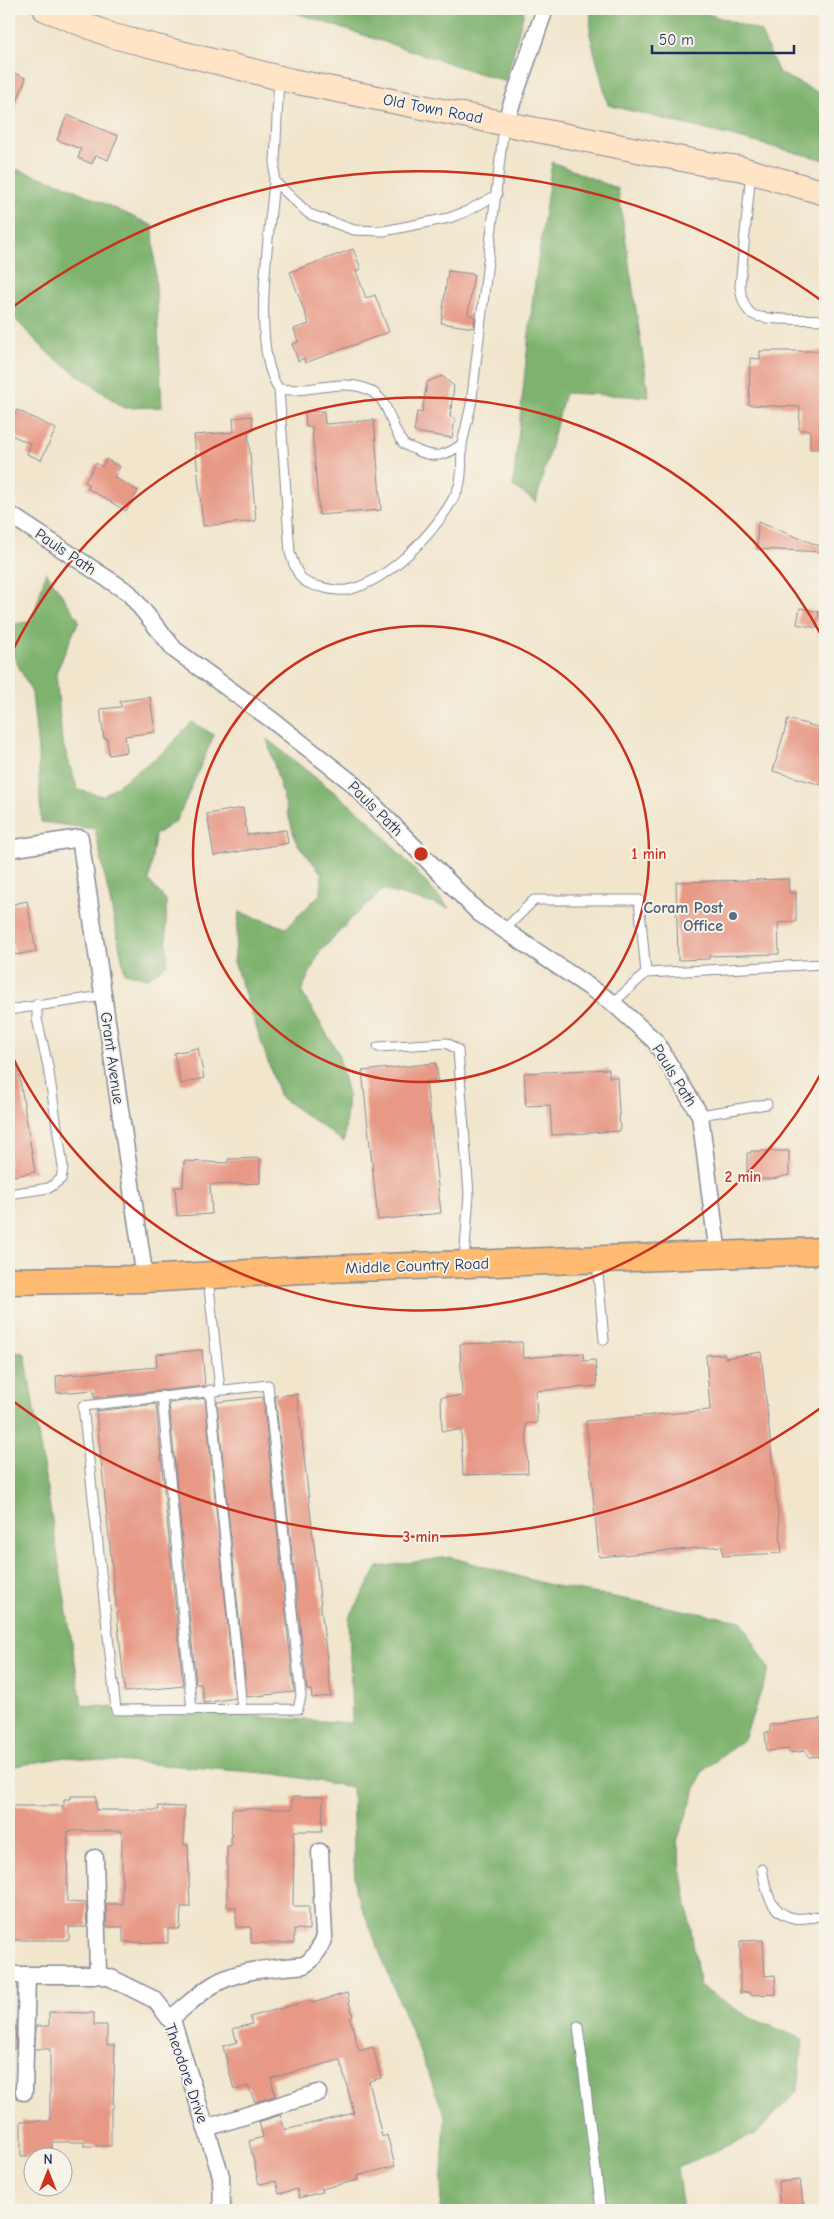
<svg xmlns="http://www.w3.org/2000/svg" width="834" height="2219" viewBox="0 0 834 2219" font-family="'Comic Neue',sans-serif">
  <rect width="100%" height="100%" fill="#f7f3e8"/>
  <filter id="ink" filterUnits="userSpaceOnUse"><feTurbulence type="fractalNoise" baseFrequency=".02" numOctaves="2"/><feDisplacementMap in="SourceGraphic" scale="10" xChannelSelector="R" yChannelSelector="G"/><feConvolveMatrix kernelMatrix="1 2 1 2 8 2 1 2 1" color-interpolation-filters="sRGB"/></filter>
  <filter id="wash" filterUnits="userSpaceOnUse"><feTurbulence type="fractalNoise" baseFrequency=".0096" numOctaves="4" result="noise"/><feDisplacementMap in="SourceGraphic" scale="20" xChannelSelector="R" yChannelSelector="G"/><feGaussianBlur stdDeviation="1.12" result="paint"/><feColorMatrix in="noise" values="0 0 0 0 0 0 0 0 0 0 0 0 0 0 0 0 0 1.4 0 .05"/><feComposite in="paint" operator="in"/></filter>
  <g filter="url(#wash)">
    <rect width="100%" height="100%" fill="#f1e5cc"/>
    <g fill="#7eb26e" stroke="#4c7066">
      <path d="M 284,9 L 520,9 L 524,11 L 506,82 Z"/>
      <path d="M 591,9 L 693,9 L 760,31 L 779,73 L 825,96 L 825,160 L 608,105 L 590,35 Z"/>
      <path d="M 552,162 L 618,189 L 649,397 L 565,393 L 536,502 L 513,486 L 533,296 Z"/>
      <path d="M 9,167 L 62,184 L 153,226 L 162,407 L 124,408 L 49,354 L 9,313 Z"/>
      <path d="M 46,572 L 79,620 L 56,673 L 62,741 L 78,790 L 103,796 L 165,751 L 192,722 L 214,735 L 177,820 L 155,835 L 149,881 L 166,900 L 167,964 L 148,978 L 125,973 L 95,829 L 41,822 L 38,750 L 32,693 L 14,657 L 9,625 L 32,621 Z"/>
      <path d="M 267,739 L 368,819 L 449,908 L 383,890 L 352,918 L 320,952 L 301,991 L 338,1053 L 348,1095 L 344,1142 L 280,1097 L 234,962 L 239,912 L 286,928 L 321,893 L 322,874 L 296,842 Z"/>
      <path d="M 9,1348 L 25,1354 L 82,1705 L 352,1723 L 349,1618 L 378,1567 L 450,1557 L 550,1585 L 741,1621 L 769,1669 L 744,1739 L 702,1772 L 677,1841 L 700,1987 L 751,2018 L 803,2039 L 798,2090 L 756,2134 L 677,2167 L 683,2210 L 440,2210 L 445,2116 L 355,1890 L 352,1787 L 277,1774 L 66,1757 L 9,1767 Z"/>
    </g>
    <g id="blocks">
      <g fill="#e79986">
        <path d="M 9,71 L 26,78 L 10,120 L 9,119 Z"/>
        <path d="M 67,115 L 118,136 L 108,160 L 96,155 L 92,164 L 78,158 L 81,149 L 57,140 Z"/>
        <path d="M 353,249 L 361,269 L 356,271 L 366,298 L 375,295 L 389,332 L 305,363 L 304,358 L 298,361 L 292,344 L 298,342 L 294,329 L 309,324 L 290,272 Z"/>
        <path d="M 448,271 L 474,274 L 468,314 L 475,317 L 474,328 L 441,323 Z"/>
        <path d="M 760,351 L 825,351 L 825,449 L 810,449 L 810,430 L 799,430 L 800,407 L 749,405 L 750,358 L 760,359 Z"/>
        <path d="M 442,376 L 454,386 L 450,417 L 455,418 L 452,438 L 414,432 L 417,412 L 422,413 L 427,382 Z"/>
        <path d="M 17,410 L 56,429 L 41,460 L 27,454 L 31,444 L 9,434 L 9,426 Z"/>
        <path d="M 324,411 L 325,424 L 374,420 L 381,510 L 319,515 L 312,427 L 306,427 L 305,412 Z"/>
        <path d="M 252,416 L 253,431 L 248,432 L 256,521 L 203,526 L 194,435 L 234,432 L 233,418 Z"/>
        <path d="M 106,459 L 120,467 L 114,477 L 138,491 L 126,511 L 87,488 L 89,485 L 85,482 L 96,463 L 102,467 Z"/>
        <path d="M 758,522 L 825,548 L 825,552 L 757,549 Z"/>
        <path d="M 800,608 L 819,612 L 816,628 L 797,624 Z"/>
        <path d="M 150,697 L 155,732 L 125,736 L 127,752 L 109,755 L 107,738 L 104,739 L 100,709 L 121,707 L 120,701 Z"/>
        <path d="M 788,719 L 825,729 L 825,786 L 773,771 Z"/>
        <path d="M 243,808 L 247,835 L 286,830 L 288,843 L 214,856 L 207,814 Z"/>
        <path d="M 788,879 L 789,893 L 796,893 L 796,922 L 778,923 L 779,954 L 709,956 L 709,959 L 678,960 L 676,882 Z"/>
        <path d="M 27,901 L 36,951 L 15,955 L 11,938 L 9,939 L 9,905 Z"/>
        <path d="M 198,1048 L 204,1078 L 181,1084 L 174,1053 Z"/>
        <path d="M 17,1062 L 35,1172 L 9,1177 L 9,1063 Z"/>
        <path d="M 436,1063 L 438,1080 L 426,1081 L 441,1213 L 378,1220 L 362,1071 Z"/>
        <path d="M 609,1069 L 609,1077 L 617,1077 L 620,1131 L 552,1135 L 550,1105 L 526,1106 L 524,1073 Z"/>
        <path d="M 751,1151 L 789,1151 L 789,1175 L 773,1179 L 747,1179 L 747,1153 L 751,1153 Z"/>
        <path d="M 260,1158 L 260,1183 L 210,1185 L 212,1214 L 177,1216 L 175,1187 L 183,1187 L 184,1161 L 228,1163 L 228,1159 Z"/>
        <path d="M 522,1342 L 523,1358 L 583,1353 L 584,1361 L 595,1360 L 597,1386 L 536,1391 L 537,1423 L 526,1423 L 528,1473 L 463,1475 L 461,1430 L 442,1431 L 441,1397 L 462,1396 L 460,1344 Z"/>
        <path d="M 202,1350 L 205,1386 L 94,1398 L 94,1390 L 57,1393 L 56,1376 L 157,1367 L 156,1354 Z"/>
        <path d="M 761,1352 L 782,1553 L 723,1556 L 722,1546 L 599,1557 L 586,1421 L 710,1410 L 706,1355 L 725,1354 L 725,1358 Z"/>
        <path d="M 297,1394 L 331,1696 L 312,1698 L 311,1690 L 307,1690 L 275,1396 Z"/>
        <path d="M 263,1397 L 294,1692 L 247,1697 L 217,1402 Z"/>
        <path d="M 205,1398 L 235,1698 L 204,1703 L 201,1684 L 196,1684 L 169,1403 Z"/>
        <path d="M 156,1404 L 183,1686 L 125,1692 L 96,1411 Z"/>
        <path d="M 825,1718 L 825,1756 L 809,1757 L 806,1751 L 789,1753 L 789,1749 L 767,1751 L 765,1733 L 770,1731 L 770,1725 Z"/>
        <path d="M 71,1796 L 96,1796 L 96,1810 L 159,1810 L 158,1806 L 184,1807 L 184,1845 L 188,1845 L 190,1907 L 181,1907 L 180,1929 L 168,1929 L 168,1943 L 123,1942 L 123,1927 L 107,1927 L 106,1904 L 122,1904 L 122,1831 L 68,1831 L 67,1902 L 86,1903 L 87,1927 L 69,1927 L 69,1940 L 14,1940 L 14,1924 L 9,1924 L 9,1806 L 64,1806 L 64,1799 L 71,1799 Z"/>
        <path d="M 292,1797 L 323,1797 L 322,1831 L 294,1831 L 293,1906 L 309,1906 L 309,1930 L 294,1929 L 294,1943 L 251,1943 L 251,1927 L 236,1927 L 236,1907 L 227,1907 L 227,1846 L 231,1846 L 232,1809 L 292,1809 Z"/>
        <path d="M 763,1940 L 765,1976 L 775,1975 L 776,1994 L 751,1995 L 750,1992 L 740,1993 L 740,1941 Z"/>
        <path d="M 347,1993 L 353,2017 L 350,2018 L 359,2051 L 373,2047 L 381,2078 L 369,2081 L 382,2137 L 387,2135 L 395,2166 L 357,2176 L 358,2180 L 321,2189 L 322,2192 L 299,2198 L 297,2189 L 279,2194 L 276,2181 L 259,2184 L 249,2141 L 263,2137 L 259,2122 L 280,2115 L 285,2130 L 354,2113 L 340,2060 L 271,2078 L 275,2096 L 255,2102 L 248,2086 L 234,2090 L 223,2046 L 237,2042 L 233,2029 L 252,2024 L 250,2017 L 311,2000 L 312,2003 Z"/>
        <path d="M 49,2012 L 94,2013 L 94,2025 L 107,2025 L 107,2045 L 115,2045 L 113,2109 L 111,2109 L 111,2146 L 84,2146 L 84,2142 L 52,2142 L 52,2156 L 21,2156 L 21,2121 L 50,2121 L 50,2049 L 35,2049 L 36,2026 L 49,2026 Z"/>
        <path d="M 9,2026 L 16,2026 L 15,2049 L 9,2049 Z"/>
        <path d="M 800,2180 L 804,2210 L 780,2210 L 778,2182 Z"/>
      </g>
    </g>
  </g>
  <g filter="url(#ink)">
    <use href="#blocks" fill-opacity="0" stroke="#868a95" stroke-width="1"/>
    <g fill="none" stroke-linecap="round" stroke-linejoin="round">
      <g stroke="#868a95" stroke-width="11">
        <g id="lane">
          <path d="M 279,78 C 277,112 276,147 274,181 C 270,232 250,348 279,389 C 307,394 337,379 364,388 C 392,398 387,423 403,443 C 405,446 412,448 416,450 C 435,459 446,456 462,444 L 471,405 L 504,125"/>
          <path d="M 751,172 L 740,286 C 741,295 743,308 752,314 C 761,321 811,319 825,320"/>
          <path d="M 274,181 L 309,214 L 354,230 L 384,231 L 449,218 L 465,212 L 497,195"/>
          <path d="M 279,389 L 290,553 C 293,562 296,573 303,580 C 308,584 315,586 321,587 C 328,589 339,591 347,590 C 389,582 444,525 459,486 C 463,475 461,457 462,444"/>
          <path d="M 505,929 L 534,900 L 639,900 L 646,973"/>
          <path d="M 613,1003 L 646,973 L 825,964"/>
          <path d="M 9,1010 L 103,996"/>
          <path d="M 378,1047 L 447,1043 L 458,1050 L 469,1194 L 464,1261"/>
          <path d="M 700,1115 L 767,1104"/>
          <path d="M 9,1194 L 49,1188 L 61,1179 L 63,1167 L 48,1066 L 37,1019 L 37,1004"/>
          <path d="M 597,1262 L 604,1340"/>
          <path d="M 208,1278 L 220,1389"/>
          <path d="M 268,1385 L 301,1696 L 298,1709 L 116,1710 L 83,1406 Z"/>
          <path d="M 210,1390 L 242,1709"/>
          <path d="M 162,1396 L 192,1710"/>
          <path d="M 762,1869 C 766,1890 769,1913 794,1918 C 803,1920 816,1916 825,1915"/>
          <path d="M 578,2026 L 601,2210"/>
        </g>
      </g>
      <g stroke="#868a95" stroke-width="19">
        <g id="street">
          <path d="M 505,123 L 545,9"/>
          <path d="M 9,514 L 129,593 L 175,650 L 272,720 L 351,782 L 479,913 L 613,1003 L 655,1041 L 700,1115 L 718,1255"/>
          <path d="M 9,849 L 80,838 L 145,1279"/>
          <path d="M 95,1858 L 98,1975"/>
          <path d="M 9,1975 L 98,1975 L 111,1978 L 155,2000 L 173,2023 L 221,2176 L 222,2210"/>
          <path d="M 170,2019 C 184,2008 198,1994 213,1985 C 241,1968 272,1969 304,1965 L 311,1960 L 319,1949 L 324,1937 L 320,1852"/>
          <path d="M 24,2092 L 27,1975"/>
          <path d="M 206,2128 L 318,2093"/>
        </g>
      </g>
      <g stroke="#868a95" stroke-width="26">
        <path id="secondary" d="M 45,9 L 113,36 L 292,81 L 707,164 L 739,168 L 825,193"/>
      </g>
      <g stroke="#868a95" stroke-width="29">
        <path id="primary" d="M 9,1281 L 145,1279 L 301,1270 L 825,1251"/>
      </g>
      <use href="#lane" stroke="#fff" stroke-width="9"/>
      <use href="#street" stroke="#fff" stroke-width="16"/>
      <use href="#secondary" stroke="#ffe4c6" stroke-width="24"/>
      <use href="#primary" stroke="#febb71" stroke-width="26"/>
    </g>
  </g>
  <g fill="none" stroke="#c8321e" stroke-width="2.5">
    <circle cx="421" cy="854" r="228"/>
    <path d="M824 1068A456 456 0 0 1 9 1050M9 658A456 456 0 0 1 824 640"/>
    <path d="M822 1407A683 683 0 0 1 10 1399M10 309A683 683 0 0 1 822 301"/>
  </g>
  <circle fill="#5c6f8a" stroke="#f7f3e8" stroke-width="2" cx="733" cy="916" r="5"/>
  <g text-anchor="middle" stroke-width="4" stroke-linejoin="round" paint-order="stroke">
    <g font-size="16" fill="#1b2f5e" stroke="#f7f3e8">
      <text transform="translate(433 108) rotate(11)" y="6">Old Town Road</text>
      <text transform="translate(66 551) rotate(34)" y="6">Pauls Path</text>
      <text transform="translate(376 808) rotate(45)" y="6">Pauls Path</text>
      <text transform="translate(113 1058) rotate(82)" y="6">Grant Avenue</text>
      <text transform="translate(675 1075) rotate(58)" y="6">Pauls Path</text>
      <text transform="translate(417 1265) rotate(-2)" y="6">Middle Country Road</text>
      <text transform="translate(187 2073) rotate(71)" y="6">Theodore Drive</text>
    </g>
    <g font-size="16" font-weight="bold" fill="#4e5e75" stroke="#f7f3e8" text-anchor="end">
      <text x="723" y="913">Coram Post<tspan x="723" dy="18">Office</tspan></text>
    </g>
  </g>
  <circle cx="421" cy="854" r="8" fill="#c8321e" stroke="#f7f3e8" stroke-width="2.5"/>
  <g font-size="15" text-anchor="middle" font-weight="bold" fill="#c8321e" stroke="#f7f3e8" stroke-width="4" stroke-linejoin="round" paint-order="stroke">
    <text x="649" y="859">1 min</text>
    <text x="743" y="1182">2 min</text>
    <text x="421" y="1542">3 min</text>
  </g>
  <rect width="834" height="2219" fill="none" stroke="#f7f3e8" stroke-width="30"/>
  <g transform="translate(48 2172)"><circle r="24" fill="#f7f3e8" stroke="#9fa5b1"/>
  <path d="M0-4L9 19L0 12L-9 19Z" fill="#c8321e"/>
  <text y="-8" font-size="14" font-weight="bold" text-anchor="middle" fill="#1b2f5e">N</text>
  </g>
  <path d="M652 45v8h142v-8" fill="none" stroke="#1b2f5e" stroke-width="2.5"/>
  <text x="659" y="45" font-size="15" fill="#1b2f5e" stroke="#f7f3e8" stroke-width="4" paint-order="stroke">50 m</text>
</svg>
